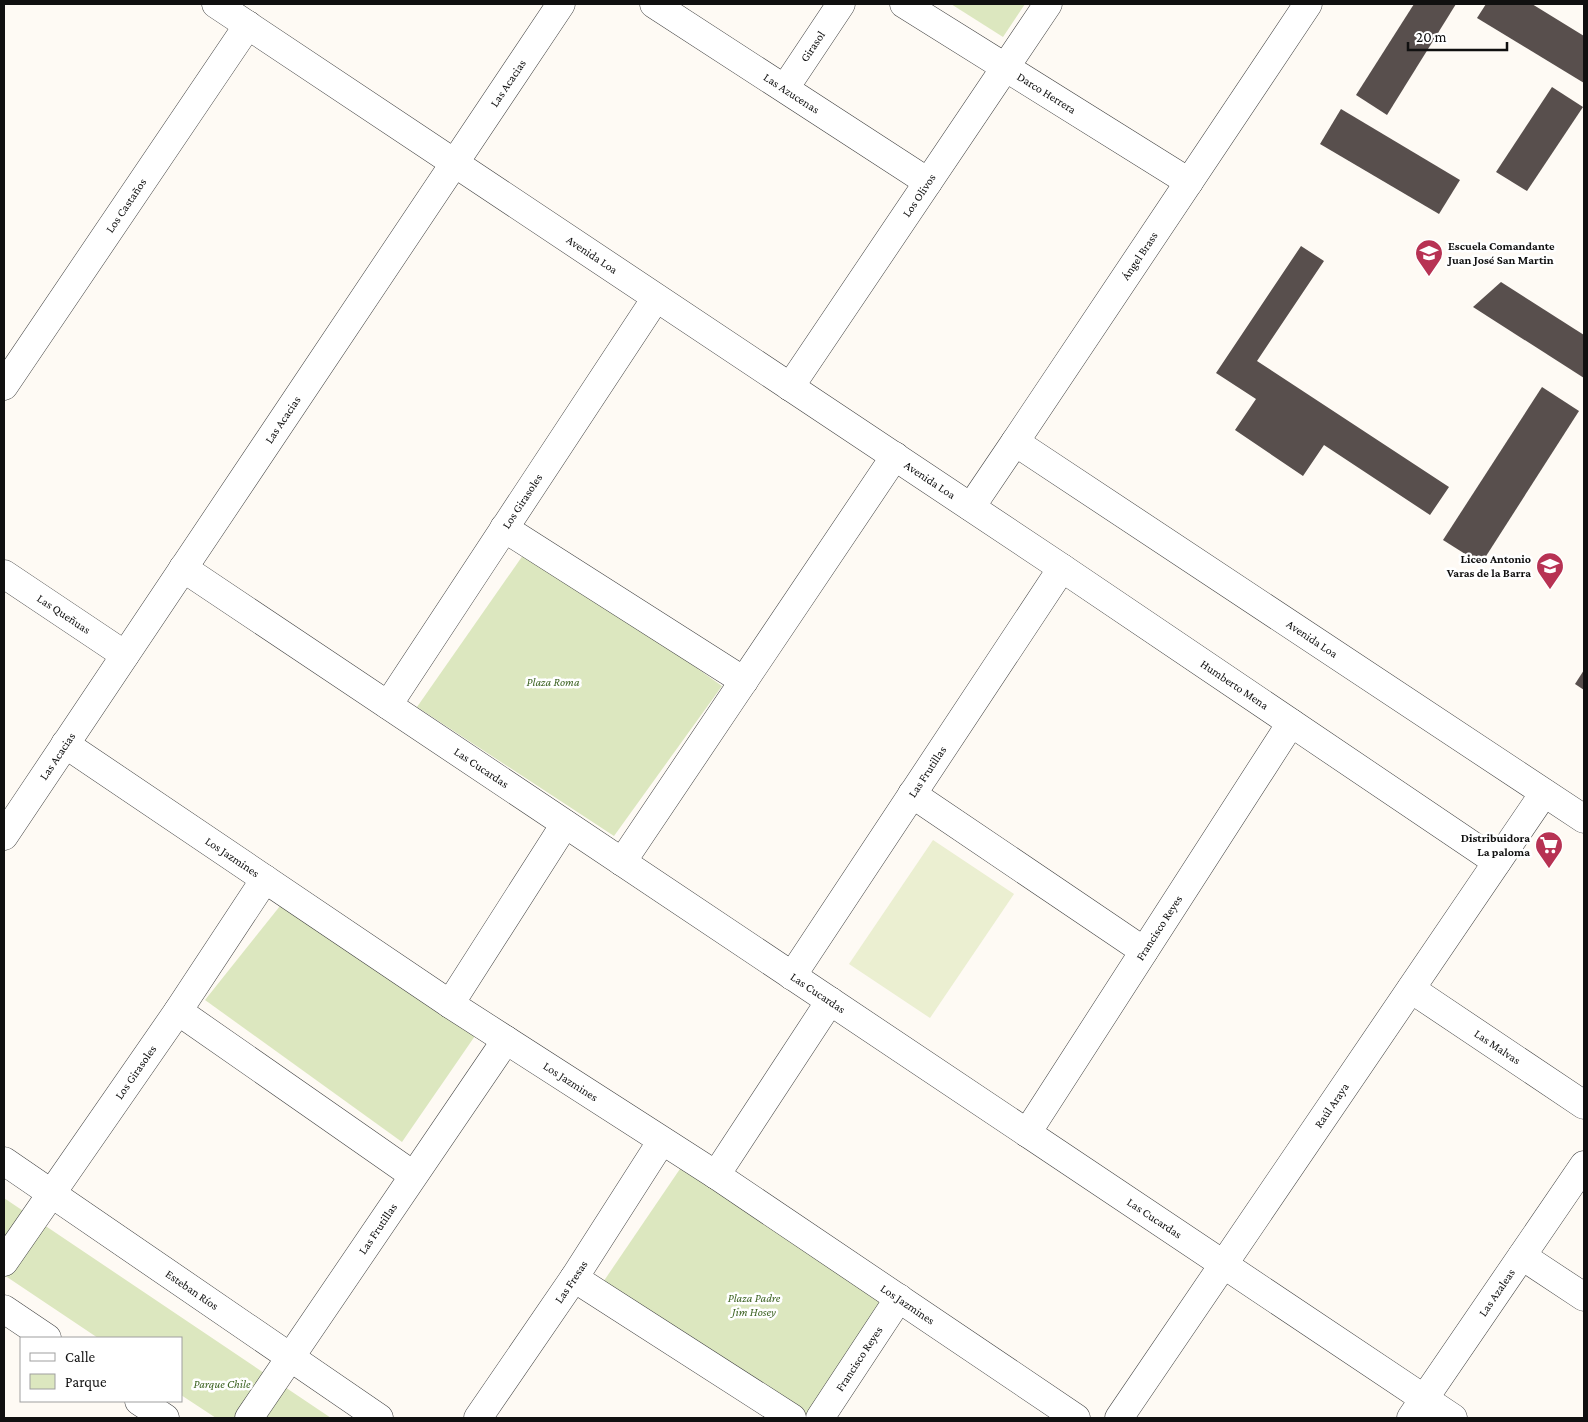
<svg xmlns="http://www.w3.org/2000/svg" width="1588" height="1422" viewBox="0 0 1588 1422" font-family="'Crimson Pro',serif">
  <rect width="100%" height="100%" fill="#fefaf4"/>
  <g fill="#dce7bf">
    <path d="M 951,4 L 1025,4 L 1003,37 Z"/>
    <path d="M 528,548 L 722,686 L 614,836 L 417,707 Z"/>
    <path d="M 284,901 L 477,1033 L 402,1142 L 205,1000 Z"/>
    <path d="M 684,1163 L 892,1303 L 815,1418 L 781,1418 L 595,1294 Z"/>
    <path d="M 4,1198 L 331,1418 L 216,1418 L 181,1395 L 181,1338 L 98,1338 L 4,1275 Z"/>
  </g>
  <path fill="#ebefd1" d="M 933,840 L 1014,894 L 930,1018 L 849,964 Z"/>
  <g fill="#584f4d">
    <path d="M 1414,4 L 1456,4 L 1387,115 L 1356,95 Z"/>
    <path d="M 1486,4 L 1532,4 L 1584,36 L 1584,83 L 1477,18 Z"/>
    <path d="M 1552,87 L 1583,107 L 1527,191 L 1496,172 Z"/>
    <path d="M 1341,109 L 1460,180 L 1439,214 L 1320,144 Z"/>
    <path d="M 1301,246 L 1324,261 L 1257,361 L 1449,487 L 1430,515 L 1324,445 L 1303,476 L 1235,430 L 1256,399 L 1216,373 Z"/>
    <path d="M 1501,282 L 1584,335 L 1584,378 L 1473,307 Z"/>
    <path d="M 1542,387 L 1579,411 L 1481,564 L 1443,540 Z"/>
    <path d="M 1584,670 L 1584,690 L 1575,684 Z"/>
  </g>
  <g fill="none" stroke-linecap="round" stroke-linejoin="round">
    <g stroke="#434343" stroke-width="29">
      <g id="minor">
        <path id="s1" d="M 654,4 L 928,182"/>
        <path id="s2" d="M 904,4 L 1189,182"/>
        <path id="s3" d="M 785,88 L 841,4"/>
        <path id="s4" d="M 4,386 L 248,25"/>
        <path id="s5" d="M 790,387 L 1048,4"/>
        <path id="s6" d="M 1015,442 L 1308,4"/>
        <path d="M 504,528 L 744,681"/>
        <path id="s7" d="M 183,568 L 1453,1418"/>
        <path id="s8" d="M 4,574 L 125,655"/>
        <path id="s9" d="M 388,705 L 656,298"/>
        <path id="s10" d="M 65,744 L 450,1004 L 716,1175 L 1076,1418"/>
        <path d="M 912,794 L 1144,951"/>
        <path d="M 622,862 L 895,456"/>
        <path id="s11" d="M 792,976 L 1062,568"/>
        <path id="s12" d="M 1411,989 L 1584,1105"/>
        <path d="M 450,1004 L 565,824"/>
        <path d="M 178,1011 L 413,1175"/>
        <path id="s13" d="M 1027,1133 L 1291,723"/>
        <path id="s14" d="M 4,1161 L 379,1418"/>
        <path d="M 716,1175 L 830,1001"/>
        <path d="M 1522,1256 L 1584,1297"/>
        <path id="s15" d="M 4,1262 L 178,1011 L 265,879"/>
        <path d="M 574,1278 L 792,1418"/>
        <path id="s16" d="M 249,1418 L 506,1040"/>
        <path id="s17" d="M 478,1418 L 574,1278 L 661,1142"/>
        <path id="s18" d="M 820,1418 L 899,1298"/>
        <path id="s19" d="M 1411,1418 L 1584,1165"/>
      </g>
    </g>
    <g stroke="#434343" stroke-width="29">
      <g id="tertiary">
        <path id="s20" d="M 216,4 L 1062,568 L 1497,862"/>
        <path id="s21" d="M 971,507 L 1015,442 L 1584,819"/>
        <path id="s22" d="M 4,836 L 561,4"/>
        <path d="M 4,1309 L 47,1338"/>
        <path d="M 139,1401 L 165,1418"/>
        <path id="s23" d="M 1119,1418 L 1544,793"/>
      </g>
    </g>
    <use href="#minor" stroke="#fff" stroke-width="28"/>
    <use href="#tertiary" stroke="#fff" stroke-width="28"/>
  </g>
  <defs>
    <g id="school-pin" transform="scale(1.4375)"><path d="M0 17L-7.5 6A9.5 9.5 0 1 1 7.5 6Z" fill="#b73253" stroke="#fff"/><path d="M0-5L7-2L0 1L-7-2ZM-4 1L0 2.5L4 1V4Q0 6-4 4Z" fill="#fff"/></g>
    <g id="supermarket-pin" transform="scale(1.4375)"><path d="M0 17L-7.5 6A9.5 9.5 0 1 1 7.5 6Z" fill="#b73253" stroke="#fff"/><path d="M-6-5.5h2.5l.6 2H6L4.5 2H-2.5L-4.4-4H-6ZM-1.5 3.2a1.3 1.3 0 1 0 .1 0ZM3 3.2a1.3 1.3 0 1 0 .1 0Z" fill="#fff"/></g>
  </defs>
  <g fill-rule="evenodd">
    <use href="#school-pin" x="1429" y="253"/>
    <use href="#school-pin" x="1550" y="566"/>
    <use href="#supermarket-pin" x="1549" y="845"/>
  </g>
  <g text-anchor="middle" stroke-width="5" stroke-linejoin="round" paint-order="stroke">
    <g font-size="12" fill="#101010" stroke="#fff">
      <text dy="4" stroke="none"><textPath href="#s3" startOffset="50">Girasol</textPath></text>
      <text dy="4" stroke="none"><textPath href="#s22" startOffset="906">Las Acacias</textPath></text>
      <text dy="4" stroke="none"><textPath href="#s1" startOffset="164">Las Azucenas</textPath></text>
      <text dy="4" stroke="none"><textPath href="#s2" startOffset="168">Darco Herrera</textPath></text>
      <text dy="4" stroke="none"><textPath href="#s5" startOffset="231">Los Olivos</textPath></text>
      <text dy="4" stroke="none"><textPath href="#s4" startOffset="218">Los Castaños</textPath></text>
      <text dy="4" stroke="none"><textPath href="#s20" startOffset="452">Avenida Loa</textPath></text>
      <text dy="4" stroke="none"><textPath href="#s6" startOffset="224">Ángel Brass</textPath></text>
      <text dy="4" stroke="none"><textPath href="#s22" startOffset="501">Las Acacias</textPath></text>
      <text dy="4" stroke="none"><textPath href="#s20" startOffset="858">Avenida Loa</textPath></text>
      <text dy="4" stroke="none"><textPath href="#s9" startOffset="244">Los Girasoles</textPath></text>
      <text dy="4" stroke="none"><textPath href="#s8" startOffset="72">Las Queñuas</textPath></text>
      <text dy="4" stroke="none"><textPath href="#s21" startOffset="435">Avenida Loa</textPath></text>
      <text dy="4" stroke="none"><textPath href="#s20" startOffset="1225">Humberto Mena</textPath></text>
      <text dy="4" stroke="none"><textPath href="#s22" startOffset="96">Las Acacias</textPath></text>
      <text dy="4" stroke="none"><textPath href="#s7" startOffset="359">Las Cucardas</textPath></text>
      <text dy="4" stroke="none"><textPath href="#s11" startOffset="245">Las Frutillas</textPath></text>
      <text dy="4" stroke="none"><textPath href="#s10" startOffset="202">Los Jazmines</textPath></text>
      <text dy="4" stroke="none"><textPath href="#s13" startOffset="244">Francisco Reyes</textPath></text>
      <text dy="4" stroke="none"><textPath href="#s7" startOffset="764">Las Cucardas</textPath></text>
      <text dy="4" stroke="none"><textPath href="#s12" startOffset="104">Las Malvas</textPath></text>
      <text dy="4" stroke="none"><textPath href="#s15" startOffset="231">Los Girasoles</textPath></text>
      <text dy="4" stroke="none"><textPath href="#s10" startOffset="608">Los Jazmines</textPath></text>
      <text dy="4" stroke="none"><textPath href="#s23" startOffset="378">Raúl Araya</textPath></text>
      <text dy="4" stroke="none"><textPath href="#s7" startOffset="1169">Las Cucardas</textPath></text>
      <text dy="4" stroke="none"><textPath href="#s16" startOffset="229">Las Frutillas</textPath></text>
      <text dy="4" stroke="none"><textPath href="#s17" startOffset="165">Las Fresas</textPath></text>
      <text dy="4" stroke="none"><textPath href="#s14" startOffset="228">Esteban Ríos</textPath></text>
      <text dy="4" stroke="none"><textPath href="#s19" startOffset="152">Las Azaleas</textPath></text>
      <text dy="4" stroke="none"><textPath href="#s10" startOffset="1012">Los Jazmines</textPath></text>
      <text dy="4" stroke="none"><textPath href="#s18" startOffset="71">Francisco Reyes</textPath></text>
    </g>
    <g font-size="12" font-weight="bold" fill="#101010" stroke="#fff" text-anchor="end">
      <text x="1448" y="250" text-anchor="start">Escuela Comandante<tspan x="1448" dy="14">Juan José San Martin</tspan></text>
      <text x="1531" y="563">Liceo Antonio<tspan x="1531" dy="14">Varas de la Barra</tspan></text>
      <text x="1530" y="842">Distribuidora<tspan x="1530" dy="14">La paloma</tspan></text>
    </g>
    <g font-size="12" font-style="italic" fill="#3e6424" stroke="#fff">
      <text x="553" y="686">Plaza Roma</text>
      <text x="754" y="1302">Plaza Padre<tspan x="754" dy="14">Jim Hosey</tspan></text>
      <text x="222" y="1388">Parque Chile</text>
    </g>
  </g>
  <rect width="1588" height="1422" fill="none" stroke="#101010" stroke-width="10"/>
  <rect x="20" y="1337" width="162" height="65" fill="#ffffff" stroke="#9f9f9f"/>
  <rect x="30" y="1353" width="25" height="8" fill="#ffffff" stroke="#9f9f9f"/>
  <text x="65" y="1362" font-size="15" fill="#101010">Calle</text>
  <rect x="30" y="1374" width="25" height="15" fill="#dce7bf" stroke="#9f9f9f"/>
  <text x="65" y="1387" font-size="15" fill="#101010">Parque</text>
  <path d="M1408 42v8h99v-8" fill="none" stroke="#101010" stroke-width="2.5"/>
  <text x="1416" y="42" font-size="15" fill="#101010" stroke="#ffffff" stroke-width="4" paint-order="stroke">20 m</text>
</svg>
